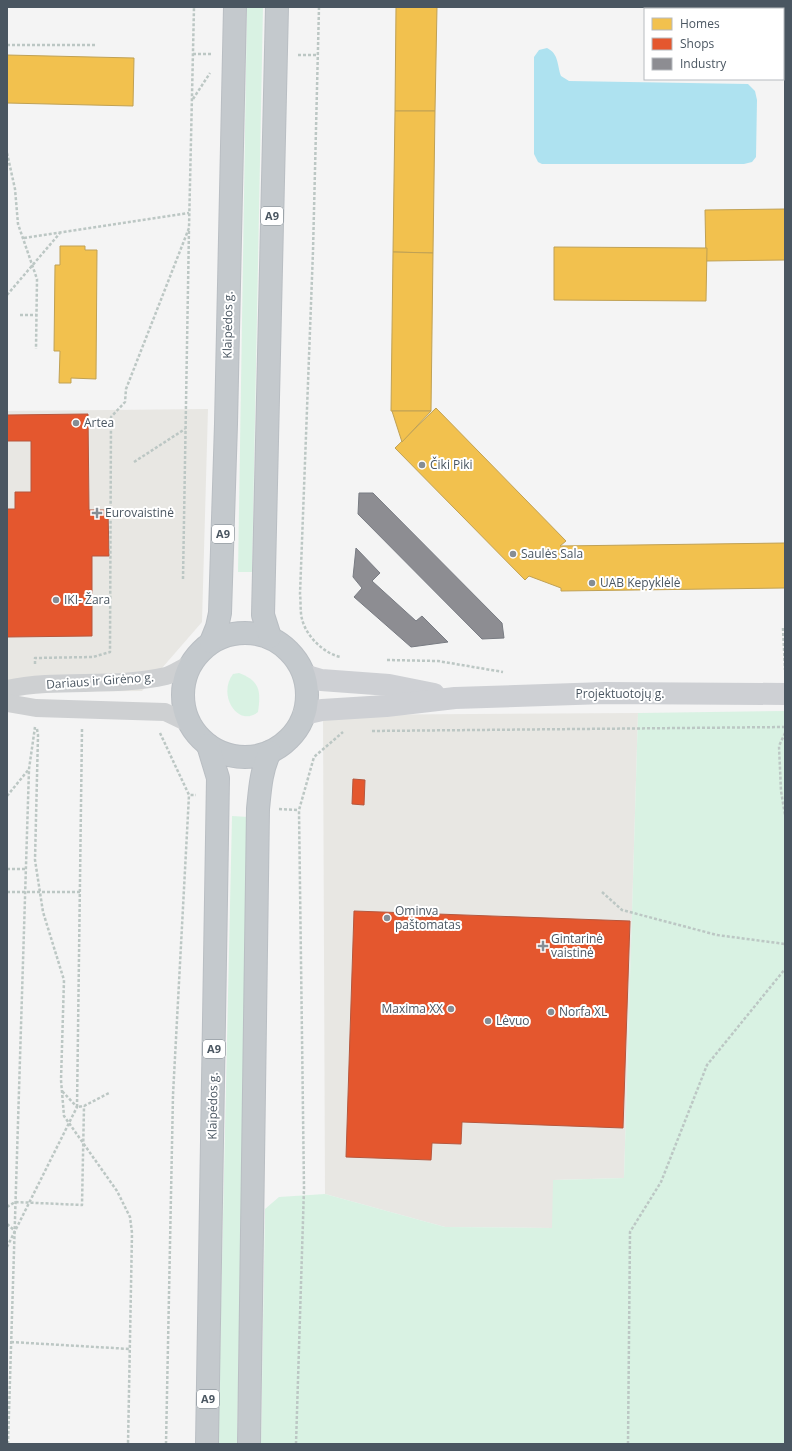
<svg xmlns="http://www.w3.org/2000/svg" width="792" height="1451" viewBox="0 0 792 1451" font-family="'Open Sans',sans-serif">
  <rect width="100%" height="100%" fill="#f4f4f4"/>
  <g fill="#e8e7e3">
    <path d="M 208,409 L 202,622 L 142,691 L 7,692 L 7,411 Z"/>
    <path d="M 638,713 L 624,1178 L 553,1180 L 553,1228 L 445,1227 L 325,1194 L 323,715 Z"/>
  </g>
  <g fill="#d9f2e3">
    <path d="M 247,7 L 263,7 L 252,572 L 238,572 Z"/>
    <path d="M 239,673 C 260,681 261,691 258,712 C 238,728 217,695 233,674 Z"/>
    <path d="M 785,711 L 785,1444 L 261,1444 L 265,1209 L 279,1197 L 325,1194 L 445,1227 L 552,1228 L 553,1180 L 624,1178 L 638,713 Z"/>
    <path d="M 232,816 L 249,817 L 237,1444 L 218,1444 Z"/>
  </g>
  <path fill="#aee2f0" d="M 547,48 C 559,54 557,65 561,76 L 569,81 L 748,84 L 755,91 L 757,100 L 756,157 L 752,162 L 744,164 L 542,164 L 538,162 L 534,154 L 534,57 L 539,50 Z"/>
  <g fill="#f2c14e" stroke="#c0a154">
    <path d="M 396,7 L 437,7 L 435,111 L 395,111 Z"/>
    <path d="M 7,55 L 134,58 L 133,106 L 7,103 Z"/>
    <path d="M 395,111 L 435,111 L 433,253 L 393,252 Z"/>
    <path d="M 785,209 L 785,260 L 706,261 L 705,210 Z"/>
    <path d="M 60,246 L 85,246 L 85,250 L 97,250 L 96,379 L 71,378 L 71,383 L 59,383 L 60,351 L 54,351 L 55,265 L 60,265 Z"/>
    <path d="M 554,247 L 707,248 L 706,301 L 554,300 Z"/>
    <path d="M 393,252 L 433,253 L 431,411 L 391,411 Z"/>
    <path d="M 436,408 L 566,541 L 560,546 L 785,543 L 785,588 L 561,591 L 561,588 L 529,576 L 525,580 L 395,448 Z"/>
    <path d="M 392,411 L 431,411 L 402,442 Z"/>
  </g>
  <g fill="#e4572e" stroke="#b6573d">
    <path d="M 88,414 L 89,510 L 108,510 L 109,556 L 92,556 L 92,636 L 7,637 L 7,509 L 15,509 L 15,492 L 31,492 L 31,441 L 7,441 L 7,415 Z"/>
    <path d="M 353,779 L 365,780 L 364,805 L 352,804 Z"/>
    <path d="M 354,911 L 630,921 L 623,1128 L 462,1122 L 461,1144 L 432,1143 L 431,1160 L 346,1157 Z"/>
  </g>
  <g fill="#8d8d92" stroke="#797c83">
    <path d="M 359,493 L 373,493 L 502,623 L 504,638 L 482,639 L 358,514 Z"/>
    <path d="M 356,548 L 380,573 L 372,581 L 416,621 L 422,616 L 448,642 L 411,647 L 354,597 L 362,588 L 353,577 Z"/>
  </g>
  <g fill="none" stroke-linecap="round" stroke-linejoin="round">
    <g stroke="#b9bec3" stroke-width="24">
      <g id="trunk">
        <circle cx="245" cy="695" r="62"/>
        <path d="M 270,637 L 263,615 L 277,7"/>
        <path d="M 211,642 L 217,627 L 220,613 L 226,424 L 235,7"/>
        <path d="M 207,1444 L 218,778 L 208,745"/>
        <path d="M 249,1444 L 258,809 C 260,789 261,770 270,752"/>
      </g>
    </g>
    <g stroke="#bcc7c4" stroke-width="2.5" stroke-dasharray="3 2" stroke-linecap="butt">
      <path d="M 319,7 L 313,251 L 300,594 C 301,602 300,612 302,619 C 306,636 324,654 341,657"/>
      <path d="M 7,45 L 96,45"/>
      <path d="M 193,54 L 211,54"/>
      <path d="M 298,55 L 318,55"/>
      <path d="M 193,99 L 210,73"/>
      <path d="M 7,153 L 15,189 L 18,224 L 37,279 L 36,349"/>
      <path d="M 24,238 L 189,213"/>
      <path d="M 7,295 L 60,233"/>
      <path d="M 20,315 L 36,315"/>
      <path d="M 134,462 L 185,429"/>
      <path d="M 183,579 L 189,229"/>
      <path d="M 783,628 L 785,670"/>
      <path d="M 387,660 L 438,661 L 503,672"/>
      <path d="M 35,664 L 35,658 L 93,657 L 110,652 L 111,417 L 125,402 L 126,389 L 189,228 L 194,7"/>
      <path d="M 37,729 L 38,735 L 35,860 L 43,912 L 64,980 L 61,1080 L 64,1116 L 117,1191 L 130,1217 L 132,1233 L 128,1444"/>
      <path d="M 82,729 L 77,1107 L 84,1106 L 109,1093"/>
      <path d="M 372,731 L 785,727"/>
      <path d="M 160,733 L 189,795 L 196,795"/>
      <path d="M 785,733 L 779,746 L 781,791 L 785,815"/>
      <path d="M 7,796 L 29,769"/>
      <path d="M 279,809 L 299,810"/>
      <path d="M 7,869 L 26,869"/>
      <path d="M 7,892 L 80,892"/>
      <path d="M 602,892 L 622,910 L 717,935 L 785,944"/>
      <path d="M 7,1207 L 15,1202 L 82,1205 L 84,1106"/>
      <path d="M 7,1224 L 14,1230"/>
      <path d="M 7,1247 L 77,1107 L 62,1091"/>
      <path d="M 11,1342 L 130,1349"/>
      <path d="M 8,1444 L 29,769 L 35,727"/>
      <path d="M 166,1444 L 173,1095 L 189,795"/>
      <path d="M 296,1444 L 304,1188 L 299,810 L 314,757 L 343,732"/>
      <path d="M 628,1444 L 630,1232 L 661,1182 L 707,1065 L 785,969"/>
    </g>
    <g stroke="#ced0d2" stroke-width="18">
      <path d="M 7,689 C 59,678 114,688 166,676 C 174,674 183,667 191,664"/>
      <path d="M 7,703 L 36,708 L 165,712 L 190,724"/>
    </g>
    <g stroke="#ced0d4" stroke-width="22">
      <path d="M 304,675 L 321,680 L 389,685 L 434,694"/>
      <path d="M 304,714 L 322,710 L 386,706 L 455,698 L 605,693 L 785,694"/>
    </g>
    <use href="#trunk" stroke="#c4c9cd" stroke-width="22"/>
  </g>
  <g fill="#868d94" stroke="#fff" stroke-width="1.5">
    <circle cx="76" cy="423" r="4"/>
    <circle cx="422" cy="465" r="4"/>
    <path d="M95 507h4v4h4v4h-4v4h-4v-4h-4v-4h4z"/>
    <circle cx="513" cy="554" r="4"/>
    <circle cx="592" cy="583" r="4"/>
    <circle cx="56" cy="600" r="4"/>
    <circle cx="387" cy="918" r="4"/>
    <path d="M541 940h4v4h4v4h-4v4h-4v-4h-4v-4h4z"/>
    <circle cx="451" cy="1009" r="4"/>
    <circle cx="551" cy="1012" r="4"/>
    <circle cx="488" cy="1021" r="4"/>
  </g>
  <g text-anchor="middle" stroke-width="4" stroke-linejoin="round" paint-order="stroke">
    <g fill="#fff" stroke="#808990" stroke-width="1">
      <rect x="261" y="207" width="22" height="18" rx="3"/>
      <rect x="212" y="525" width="22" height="18" rx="3"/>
      <rect x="203" y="1040" width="22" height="18" rx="3"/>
      <rect x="197" y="1390" width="22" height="18" rx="3"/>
    </g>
    <g font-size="11" font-weight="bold" fill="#4a5661">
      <text x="272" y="220">A9</text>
      <text x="223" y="538">A9</text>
      <text x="214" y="1053">A9</text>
      <text x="208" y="1403">A9</text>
    </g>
    <g font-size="12" fill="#4a5661" stroke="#fff">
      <text transform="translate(228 325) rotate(-89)" y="4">Klaipėdos g.</text>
      <text transform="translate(100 681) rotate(-4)" y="4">Dariaus ir Girėno g.</text>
      <text x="620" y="698">Projektuotojų g.</text>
      <text transform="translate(213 1106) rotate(-89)" y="4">Klaipėdos g.</text>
    </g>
    <g font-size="12" fill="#4a5661" stroke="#fff" text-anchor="start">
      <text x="84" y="427">Artea</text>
      <text x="430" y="469">Čiki Piki</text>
      <text x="105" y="517">Eurovaistinė</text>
      <text x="521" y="558">Saulės Sala</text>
      <text x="600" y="587">UAB Kepyklėlė</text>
      <text x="64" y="604">IKI- Žara</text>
      <text x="395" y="915">Ominva<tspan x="395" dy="14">paštomatas</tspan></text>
      <text x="551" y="943">Gintarinė<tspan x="551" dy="14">vaistinė</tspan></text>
      <text x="443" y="1013" text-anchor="end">Maxima XX</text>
      <text x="559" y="1016">Norfa XL</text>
      <text x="496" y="1025">Lėvuo</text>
    </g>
  </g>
  <rect width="792" height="1451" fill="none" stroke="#4a5661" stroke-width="16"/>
  <rect x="644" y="8" width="140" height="72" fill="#ffffff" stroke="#b7bbc0"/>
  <rect x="652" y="18" width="20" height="12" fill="#f2c14e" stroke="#b7bbc0"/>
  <text x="680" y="28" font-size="12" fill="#4a5661">Homes</text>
  <rect x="652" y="38" width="20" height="12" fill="#e4572e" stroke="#b7bbc0"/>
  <text x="680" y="48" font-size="12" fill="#4a5661">Shops</text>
  <rect x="652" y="58" width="20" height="12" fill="#8d8d92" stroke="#b7bbc0"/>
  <text x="680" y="68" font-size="12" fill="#4a5661">Industry</text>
</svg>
